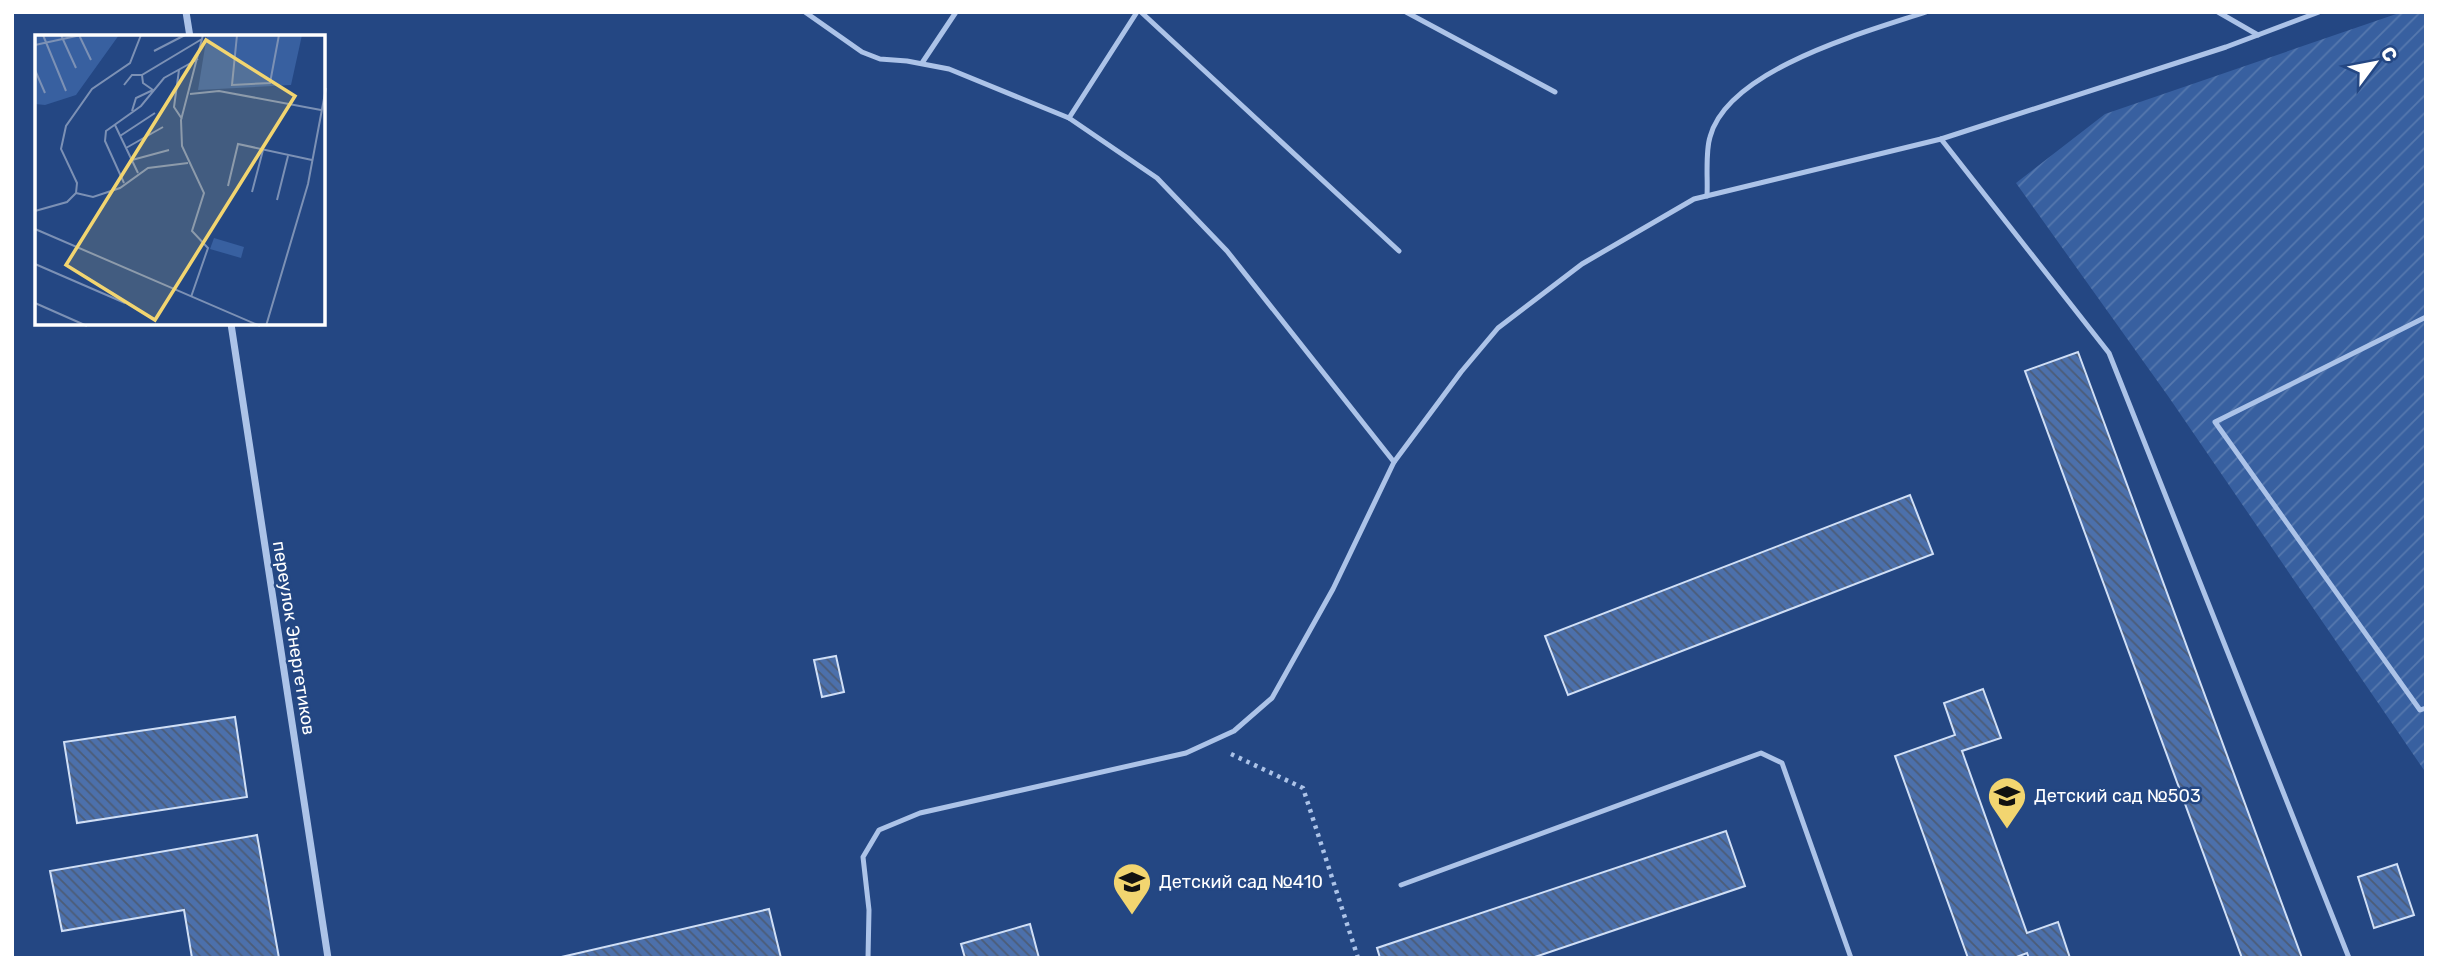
<svg xmlns="http://www.w3.org/2000/svg" width="2438" height="970" viewBox="0 0 2438 970" font-family="Rubik,sans-serif">
  <defs>
    <pattern id="garden-furrows" width="10" height="10" patternUnits="userSpaceOnUse" patternTransform="scale(1.75)"><rect width="10" height="10" fill="#3860a0"/><path d="M-1 1l2-2M0 10L10 0M9 11l2-2" fill="none" stroke="#5678ae"/></pattern>
    <pattern id="building-back-hatch" width="6" height="6" patternUnits="userSpaceOnUse" patternTransform="scale(1.75)"><rect width="6" height="6" fill="#4c70ab"/><path d="M-1 5l2 2M0 0l6 6M5-1l2 2" fill="none" stroke="#4c5c77"/></pattern>
  </defs>
  <rect width="100%" height="100%" fill="#244783"/>
  <path fill="url(#garden-furrows)" d="M 2402,12 L 2426,12 L 2426,773 L 2168,396 L 2016,183 L 2105,114 Z"/>
  <g fill="url(#building-back-hatch)" stroke="#d0dff6" stroke-width="2">
    <path d="M 2078,352 L 2302,958 L 2242,958 L 2025,371 Z"/>
    <path d="M 1910,495 L 1933,554 L 1568,695 L 1545,636 Z"/>
    <path d="M 836,656 L 844,692 L 822,697 L 814,660 Z"/>
    <path d="M 1983,689 L 2001,738 L 1962,751 L 2027,933 L 2058,922 L 2070,958 L 2029,958 L 2027,953 L 2014,958 L 1968,958 L 1895,756 L 1955,735 L 1944,703 Z"/>
    <path d="M 235,717 L 247,797 L 77,823 L 64,742 Z"/>
    <path d="M 1726,831 L 1745,886 L 1532,958 L 1380,958 L 1377,948 Z"/>
    <path d="M 257,835 L 279,958 L 192,958 L 184,910 L 62,931 L 50,871 Z"/>
    <path d="M 2397,864 L 2414,915 L 2374,928 L 2358,877 Z"/>
    <path d="M 769,909 L 781,958 L 557,958 Z"/>
    <path d="M 1030,924 L 1039,958 L 965,958 L 961,944 Z"/>
  </g>
  <g fill="none" stroke-linecap="round" stroke-linejoin="round">
    <path stroke="#acc3e8" stroke-width="4.5" stroke-dasharray="3.5 5" stroke-linecap="butt" d="M 1231,754 L 1303,788 L 1358,958"/>
    <g stroke="#acc3e8" stroke-width="5">
      <path d="M 805,12 L 862,52 L 880,59 L 907,61 L 949,69 L 1069,118 L 1157,178 L 1227,251 L 1394,462"/>
      <path d="M 1141,12 L 1399,251"/>
      <path d="M 1406,12 L 1555,92"/>
      <path d="M 2218,12 L 2258,35"/>
      <path d="M 922,63 L 956,12"/>
      <path d="M 1069,118 L 1137,12"/>
      <path d="M 1941,139 L 2109,353 L 2349,958"/>
      <path d="M 1707,196 C 1708,179 1705,153 1710,137 C 1728,69 1866,32 1926,12"/>
      <path d="M 2426,317 L 2215,422 L 2420,710 L 2426,708"/>
      <path d="M 1401,885 L 1761,753 L 1782,763 L 1851,958"/>
      <path d="M 868,958 L 869,910 L 863,857 L 879,830 L 920,813 L 1186,753 L 1234,731 L 1272,698 L 1333,589 L 1394,462 L 1461,372 L 1498,328 L 1582,264 L 1694,199 L 1941,139 L 2226,47 L 2319,12"/>
    </g>
    <g stroke="#acc3e8" stroke-width="7">
      <path d="M 186,12 L 190,37"/>
      <path d="M 231,324 L 328,958"/>
    </g>
  </g>
  <defs>
    <g id="school-pin" transform="scale(2.0125)"><path d="M0 17L-7.5 6A9.5 9.5 0 1 1 7.5 6Z" fill="#f2d570" stroke="#244783"/><path d="M0-5L7-2L0 1L-7-2ZM-4 1L0 2.5L4 1V4Q0 6-4 4Z" fill="#111"/></g>
  </defs>
  <g fill-rule="evenodd">
    <use href="#school-pin" x="2007" y="796"/>
    <use href="#school-pin" x="1132" y="882"/>
  </g>
  <g text-anchor="middle" stroke-width="5" stroke-linejoin="round" paint-order="stroke">
    <g font-size="18" fill="#fff" stroke="#244783">
      <text transform="translate(294 638) rotate(81)" y="6">переулок Энергетиков</text>
    </g>
    <g font-size="18" fill="#fff" stroke="#244783" text-anchor="start">
      <text x="2034" y="802">Детский сад №503</text>
      <text x="1159" y="888">Детский сад №410</text>
    </g>
  </g>
  <g transform="translate(35 35)">
    <rect width="290" height="290" fill="#244783"/>
    <path d="M 179,203 L 209,212 L 206,223 L 175,214 Z" fill="#3860a0"/>
    <path d="M 0,0 L 84,0 L 41,60 L 10,70 L 0,69 ZM 172,0 L 267,0 L 256,50 L 163,55 Z" fill="#3860a0"/>
    <path fill="none" stroke="#7c91b5" stroke-width="2" d="M 8,0 L 31,56M 26,0 L 41,33M 44,0 L 56,25M 202,0 L 197,50 L 235,48 L 244,0M 0,10 L 46,0M 119,16 L 150,0M 0,35 L 10,58M 144,35 L 139,72 L 147,84M 89,50 L 97,40 L 107,40M 155,59 L 184,56 L 286,75M 97,76 L 101,63 L 118,55 L 108,48 L 107,40 L 167,4M 80,90 L 103,138M 85,101 L 120,78M 91,113 L 128,92M 97,125 L 134,115M 89,148 L 70,106 L 71,96 L 106,71 L 129,43 L 163,24M 193,151 L 203,109 L 277,125M 217,157 L 228,115M 41,158 L 58,162 L 85,153 L 113,133 L 153,128M 242,165 L 253,121M 0,176 L 32,167 L 41,158 L 42,148 L 26,114 L 31,91 L 57,54 L 95,28 L 106,0M 0,194 L 225,291M 0,229 L 90,268M 156,262 L 173,213 L 157,196 L 169,158 L 147,111 L 146,85 L 168,0M 0,268 L 52,291M 231,291 L 273,149 L 291,53"/>
    <path fill="#f2d570" fill-opacity="0.15" stroke="#f2d570" stroke-width="3.5" d="M 171,5 L 260,61 L 120,285 L 31,230 Z"/>
    <rect width="290" height="290" fill="none" stroke="#fff" stroke-width="3.5"/>
  </g>
  <rect width="2438" height="970" fill="none" stroke="#ffffff" stroke-width="28"/>
  <g transform="translate(2375 63) rotate(58)" stroke="#244783" stroke-width="5" paint-order="stroke">
  <path d="M0-5L12 26L0 18L-12 26Z" fill="#ffffff"/>
  <text y="-10" font-size="19" font-weight="bold" text-anchor="middle" fill="#ffffff">С</text>
  </g>
</svg>
